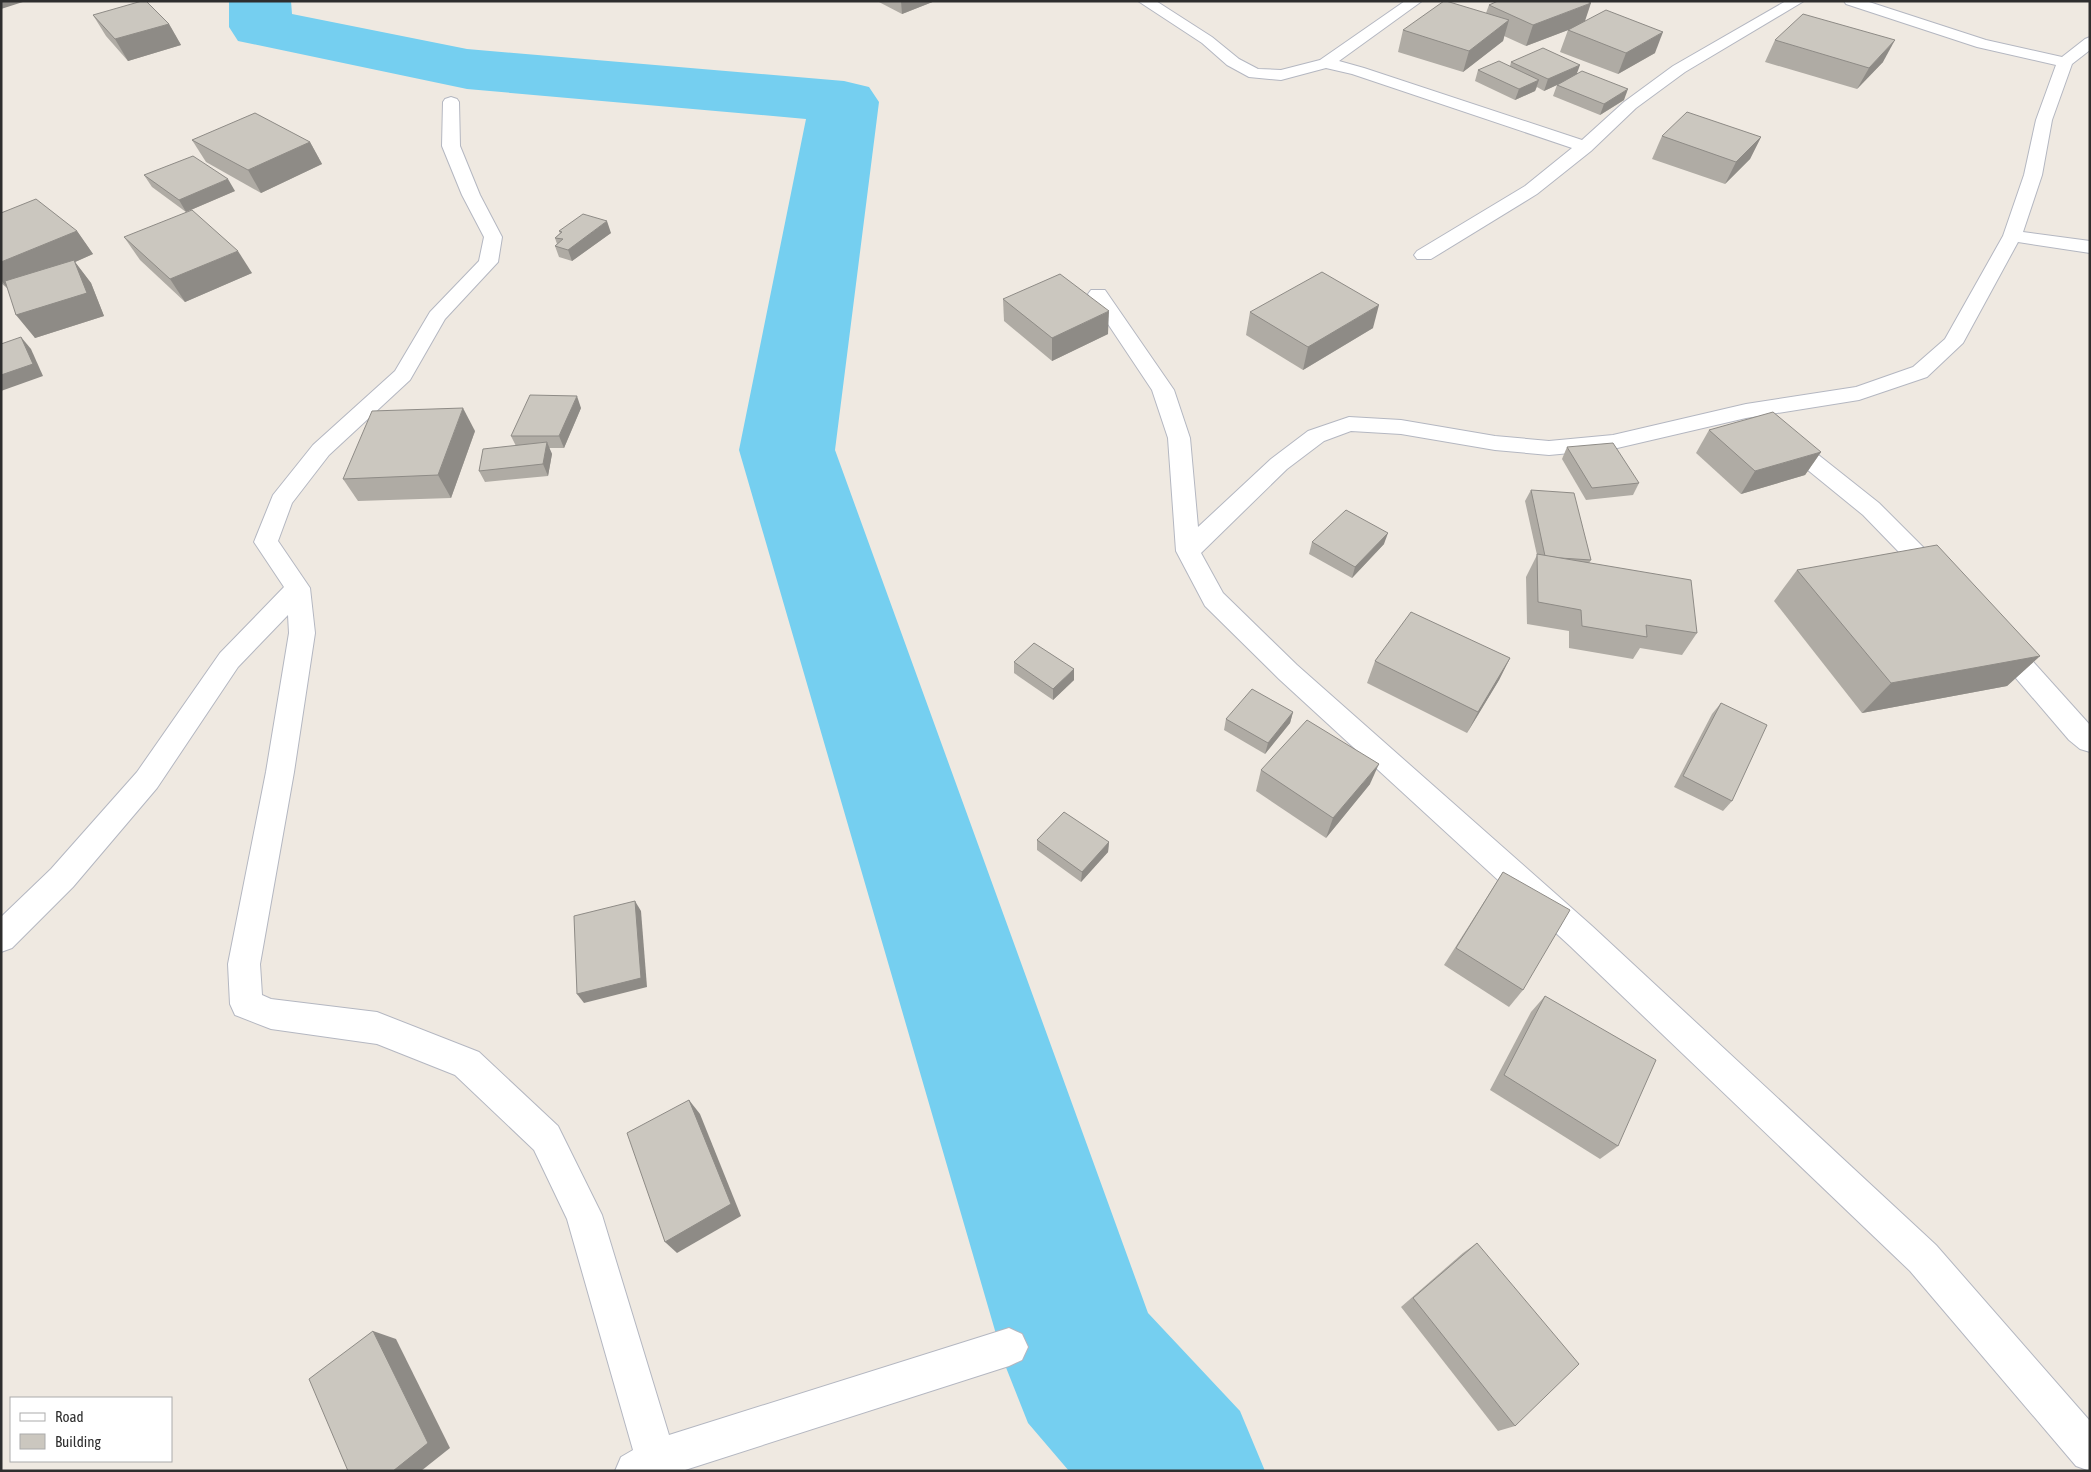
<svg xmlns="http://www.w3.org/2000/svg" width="2091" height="1472" viewBox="0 0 2091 1472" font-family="'Asap Condensed',sans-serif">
  <rect width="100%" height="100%" fill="#efe9e1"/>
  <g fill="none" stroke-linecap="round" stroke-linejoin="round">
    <path fill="#75cff0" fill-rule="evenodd" d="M 229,1 L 291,1 L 292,14 L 467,49 L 844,81 L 869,87 L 879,102 L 835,450 L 1148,1313 L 1240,1411 L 1265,1471 L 1069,1471 L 1028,1423 L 1005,1365 L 739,450 L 806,119 L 467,89 L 238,41 L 229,27 Z"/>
    <g stroke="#b4b7c1" stroke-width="2">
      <g id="minor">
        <path d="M 1138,1 L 1156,1 L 1212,37 L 1239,59 L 1258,69 L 1281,70 L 1320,60 L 1405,1 L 1422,1 L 1339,61 L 1364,68 L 1582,140 L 1624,102 L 1673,66 L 1786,1 L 1804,1 L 1685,72 L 1636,108 L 1591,151 L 1537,194 L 1431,259 L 1417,259 L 1414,255 L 1417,251 L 1525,186 L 1572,148 L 1352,74 L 1326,68 L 1281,80 L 1249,77 L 1227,65 L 1202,43 Z"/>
        <path d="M 1844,1 L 1866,1 L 1986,40 L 2062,57 L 2085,39 L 2090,37 L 2090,50 L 2072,64 L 2052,120 L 2042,175 L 2023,232 L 2090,241 L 2090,253 L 2018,242 L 1963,343 L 1927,377 L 1859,400 L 1746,418 L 1613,449 L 1549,455 L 1495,450 L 1401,434 L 1351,431 L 1324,441 L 1287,469 L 1201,553 L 1223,593 L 1297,665 L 1592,926 L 1936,1245 L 2090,1421 L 2090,1471 L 2076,1466 L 1910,1271 L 1570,946 L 1279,679 L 1205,606 L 1176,551 L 1168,438 L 1152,390 L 1088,294 L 1091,290 L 1105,290 L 1174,390 L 1190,438 L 1198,527 L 1271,459 L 1308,431 L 1349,417 L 1401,420 L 1495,436 L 1549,441 L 1613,435 L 1746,404 L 1856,387 L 1913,367 L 1945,339 L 2003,236 L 2024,175 L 2036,120 L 2056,65 L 1977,47 L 1846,4 Z"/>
        <path d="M 451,97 L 457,99 L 459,102 L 460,146 L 480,195 L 502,237 L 498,262 L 445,319 L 410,380 L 329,455 L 292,503 L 278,541 L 310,588 L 315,633 L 294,772 L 260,964 L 262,995 L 271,999 L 377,1012 L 479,1052 L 558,1126 L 602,1215 L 669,1435 L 1009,1328 L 1022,1334 L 1028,1347 L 1022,1360 L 1009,1366 L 682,1471 L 615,1471 L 621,1457 L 633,1450 L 567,1219 L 534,1150 L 455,1075 L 377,1044 L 271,1029 L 235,1015 L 230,1004 L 228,964 L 266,772 L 289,633 L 288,615 L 238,667 L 157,788 L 73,887 L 12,948 L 1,952 L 1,917 L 51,869 L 137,772 L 220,653 L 284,587 L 254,542 L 273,495 L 313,445 L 395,371 L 430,312 L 479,261 L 484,237 L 462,195 L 442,146 L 443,102 L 445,99 Z"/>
        <path d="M 1784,432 L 1792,434 L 1879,503 L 1947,571 L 1950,577 L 1947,583 L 1938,586 L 1929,583 L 1863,515 L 1776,444 L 1773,439 L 1776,434 Z"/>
        <path d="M 2000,632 L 2009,635 L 2090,725 L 2090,752 L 2080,749 L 2069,740 L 1991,649 L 1987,642 L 1991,635 Z"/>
      </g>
    </g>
    <use href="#minor" fill="#fff" fill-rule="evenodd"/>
  </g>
  <g fill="#afaba4">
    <path d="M 877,1 L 935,1 L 902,14 Z"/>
    <path d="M 1489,5 L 1585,21 L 1655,53 L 1618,74 L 1560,52 L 1568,30 L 1526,46 L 1504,36 L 1503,41 L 1463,72 L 1398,52 L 1403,30 L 1486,13 Z"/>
    <path d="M 93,15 L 169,24 L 181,45 L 128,61 L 106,36 Z"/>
    <path d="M 1775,40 L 1883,62 L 1857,89 L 1765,62 Z"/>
    <path d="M 1511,62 L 1577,73 L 1624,100 L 1600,115 L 1553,96 L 1557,85 L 1544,91 L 1537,87 L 1535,91 L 1515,100 L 1475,81 L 1478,70 L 1510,66 Z"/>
    <path d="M 1662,136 L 1761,137 L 1750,159 L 1725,184 L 1652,159 Z"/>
    <path d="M 192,140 L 310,142 L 322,164 L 261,193 L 206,162 Z"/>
    <path d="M 144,175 L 235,191 L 186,212 L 152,187 Z"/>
    <path d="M 1,213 L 77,231 L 93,254 L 75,262 L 91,283 L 104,316 L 35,338 L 8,289 L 1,283 Z"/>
    <path d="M 559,231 L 611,233 L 572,261 L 559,257 L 555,246 L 557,244 L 555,238 L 560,233 Z"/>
    <path d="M 124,237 L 252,273 L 185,302 L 140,260 Z"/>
    <path d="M 1003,299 L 1108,334 L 1052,361 L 1004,321 Z"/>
    <path d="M 1250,312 L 1373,328 L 1303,370 L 1246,335 Z"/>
    <path d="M 581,408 L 564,448 L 549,448 L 552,454 L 548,476 L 485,482 L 479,471 L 516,446 L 511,436 Z"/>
    <path d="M 1709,430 L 1821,452 L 1805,475 L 1741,494 L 1696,453 Z"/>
    <path d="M 475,431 L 451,498 L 358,501 L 343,479 Z"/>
    <path d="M 1567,447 L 1639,483 L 1633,495 L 1586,500 L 1562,459 Z"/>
    <path d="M 1531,490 L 1591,560 L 1589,563 L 1697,633 L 1682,655 L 1640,648 L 1633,659 L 1569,648 L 1569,631 L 1527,624 L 1526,577 L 1537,555 L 1525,501 Z"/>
    <path d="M 1312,542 L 1384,544 L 1352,578 L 1309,554 Z"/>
    <path d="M 1797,570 L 2040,656 L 2007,686 L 1862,713 L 1774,601 Z"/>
    <path d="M 1510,658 L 1499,680 L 1467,733 L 1367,683 L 1375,661 Z"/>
    <path d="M 1014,662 L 1074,680 L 1053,700 L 1014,673 Z"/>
    <path d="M 1721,703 L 1732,801 L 1723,811 L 1674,787 L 1712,714 Z"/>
    <path d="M 1293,712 L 1290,723 L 1265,754 L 1224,730 L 1226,719 Z"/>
    <path d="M 1261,770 L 1370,784 L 1326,838 L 1256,791 Z"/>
    <path d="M 1037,840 L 1109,842 L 1108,852 L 1081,882 L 1037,850 Z"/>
    <path d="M 1503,872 L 1523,990 L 1509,1007 L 1444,965 Z"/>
    <path d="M 1545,996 L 1618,1146 L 1600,1159 L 1490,1090 L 1531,1012 Z"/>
    <path d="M 1477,1243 L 1515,1426 L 1498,1431 L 1401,1307 L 1463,1253 Z"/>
  </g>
  <g fill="#8e8b86">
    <path d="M 1,1 L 26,1 L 1,9 Z"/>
    <path d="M 901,1 L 935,1 L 902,14 Z"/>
    <path d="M 1591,3 L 1584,24 L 1526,46 L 1533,25 Z"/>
    <path d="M 1509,20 L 1503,41 L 1463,72 L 1469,51 Z"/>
    <path d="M 169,24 L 181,45 L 128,61 L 115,39 Z"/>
    <path d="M 1663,32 L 1655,53 L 1618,74 L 1626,53 Z"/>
    <path d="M 1895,40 L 1883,62 L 1857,89 L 1869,68 Z"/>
    <path d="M 1580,65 L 1576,76 L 1544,91 L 1548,79 Z"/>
    <path d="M 1539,80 L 1535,91 L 1515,100 L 1519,89 Z"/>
    <path d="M 1628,89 L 1624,100 L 1600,115 L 1604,104 Z"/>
    <path d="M 1761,137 L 1750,159 L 1725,184 L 1736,162 Z"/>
    <path d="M 310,142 L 322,164 L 261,193 L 248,170 Z"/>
    <path d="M 228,179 L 235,191 L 186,212 L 179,200 Z"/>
    <path d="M 607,221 L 611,233 L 572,261 L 568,250 Z"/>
    <path d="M 77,231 L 93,254 L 75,262 L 91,283 L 104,316 L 35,338 L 16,315 L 9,290 L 1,280 L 1,262 Z"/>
    <path d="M 238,251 L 252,273 L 185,302 L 170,279 Z"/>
    <path d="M 1379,305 L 1373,328 L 1303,370 L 1308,347 Z"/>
    <path d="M 1109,311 L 1108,334 L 1052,361 L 1052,338 Z"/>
    <path d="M 21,337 L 31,349 L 43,376 L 1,391 L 1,375 Z"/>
    <path d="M 577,396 L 581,408 L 564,448 L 559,436 Z"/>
    <path d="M 463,408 L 475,431 L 451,498 L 438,475 Z"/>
    <path d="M 547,442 L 552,454 L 548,476 L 543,464 Z"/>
    <path d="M 1821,452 L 1805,475 L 1741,494 L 1755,471 Z"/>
    <path d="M 1388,533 L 1384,544 L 1352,578 L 1355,567 Z"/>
    <path d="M 2040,656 L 2007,686 L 1862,713 L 1891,683 Z"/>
    <path d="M 1510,658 L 1499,680 L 1467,733 L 1478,712 Z"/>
    <path d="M 1074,669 L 1074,680 L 1053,700 L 1053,689 Z"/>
    <path d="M 1293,712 L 1290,723 L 1265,754 L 1268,743 Z"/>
    <path d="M 1379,764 L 1370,784 L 1326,838 L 1333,818 Z"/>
    <path d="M 1109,842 L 1108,852 L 1081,882 L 1082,872 Z"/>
    <path d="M 635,901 L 641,911 L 647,987 L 584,1003 L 577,994 Z"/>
    <path d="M 689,1100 L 700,1114 L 741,1216 L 677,1253 L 665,1242 Z"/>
    <path d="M 373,1331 L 396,1339 L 450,1448 L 421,1471 L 393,1471 Z"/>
  </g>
  <g fill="#cbc7bf" stroke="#8e8b86">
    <path d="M 142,1 L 146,1 L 169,24 L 115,39 L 93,15 Z"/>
    <path d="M 1444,1 L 1446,1 L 1509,20 L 1469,51 L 1403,30 Z"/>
    <path d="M 1498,1 L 1587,1 L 1591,3 L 1533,25 L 1489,5 Z"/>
    <path d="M 1606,10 L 1663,32 L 1626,53 L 1568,30 Z"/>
    <path d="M 1803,14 L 1895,40 L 1869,68 L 1775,40 Z"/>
    <path d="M 1543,48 L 1580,65 L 1548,79 L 1511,62 Z"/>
    <path d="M 1499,61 L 1539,80 L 1519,89 L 1478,70 Z"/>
    <path d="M 1582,71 L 1628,89 L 1604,104 L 1557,85 Z"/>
    <path d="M 1687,112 L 1761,137 L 1736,162 L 1662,136 Z"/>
    <path d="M 255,113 L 310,142 L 248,170 L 192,140 Z"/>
    <path d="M 193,156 L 228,179 L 179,200 L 144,175 Z"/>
    <path d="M 36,199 L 77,231 L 1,262 L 1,213 Z"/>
    <path d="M 192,210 L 238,251 L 170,279 L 124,237 Z"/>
    <path d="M 583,214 L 607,221 L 568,250 L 555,246 L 563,239 L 555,238 L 562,232 L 559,231 Z"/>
    <path d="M 74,260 L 87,293 L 16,315 L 5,281 Z"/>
    <path d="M 1322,272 L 1379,305 L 1308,347 L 1250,312 Z"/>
    <path d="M 1060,274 L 1109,311 L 1052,338 L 1003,299 Z"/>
    <path d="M 21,337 L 33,364 L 1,375 L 1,344 Z"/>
    <path d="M 530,395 L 577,396 L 559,436 L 511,436 Z"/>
    <path d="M 463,408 L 438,475 L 343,479 L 372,411 Z"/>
    <path d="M 1773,412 L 1821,452 L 1755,471 L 1709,430 Z"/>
    <path d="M 547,442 L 543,464 L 479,471 L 483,449 Z"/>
    <path d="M 1613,443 L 1639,483 L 1592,488 L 1567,447 Z"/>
    <path d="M 1531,490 L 1574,493 L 1591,560 L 1560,558 L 1545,556 Z"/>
    <path d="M 1346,510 L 1388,533 L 1355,567 L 1312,542 Z"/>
    <path d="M 1937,545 L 2040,656 L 1891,683 L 1797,570 Z"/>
    <path d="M 1537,554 L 1691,580 L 1697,633 L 1646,625 L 1647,637 L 1582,626 L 1581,610 L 1538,602 Z"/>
    <path d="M 1411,612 L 1510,658 L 1478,712 L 1375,661 Z"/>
    <path d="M 1034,643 L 1074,669 L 1053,689 L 1014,662 Z"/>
    <path d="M 1252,689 L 1293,712 L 1268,743 L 1226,719 Z"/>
    <path d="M 1721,703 L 1767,725 L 1732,801 L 1683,776 Z"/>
    <path d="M 1307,720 L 1379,764 L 1333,818 L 1261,770 Z"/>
    <path d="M 1064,812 L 1109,842 L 1082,872 L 1037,840 Z"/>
    <path d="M 1503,872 L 1570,910 L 1523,990 L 1456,948 Z"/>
    <path d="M 635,901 L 641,978 L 577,994 L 574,916 Z"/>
    <path d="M 1545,996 L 1656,1060 L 1618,1146 L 1504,1075 Z"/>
    <path d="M 689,1100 L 731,1204 L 665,1242 L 627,1133 Z"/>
    <path d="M 1477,1243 L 1579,1364 L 1515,1426 L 1413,1298 Z"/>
    <path d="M 373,1331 L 428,1443 L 393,1471 L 348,1471 L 309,1379 Z"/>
  </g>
  <rect width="2091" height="1472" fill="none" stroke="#2e2e2e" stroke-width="5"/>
  <rect x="10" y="1397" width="162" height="65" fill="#ffffff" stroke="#ababab"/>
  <rect x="20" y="1413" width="25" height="8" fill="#ffffff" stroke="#ababab"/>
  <text x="55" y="1422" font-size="15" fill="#2e2e2e">Road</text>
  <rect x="20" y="1434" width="25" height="15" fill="#cbc7bf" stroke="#ababab"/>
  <text x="55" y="1447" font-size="15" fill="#2e2e2e">Building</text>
</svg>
